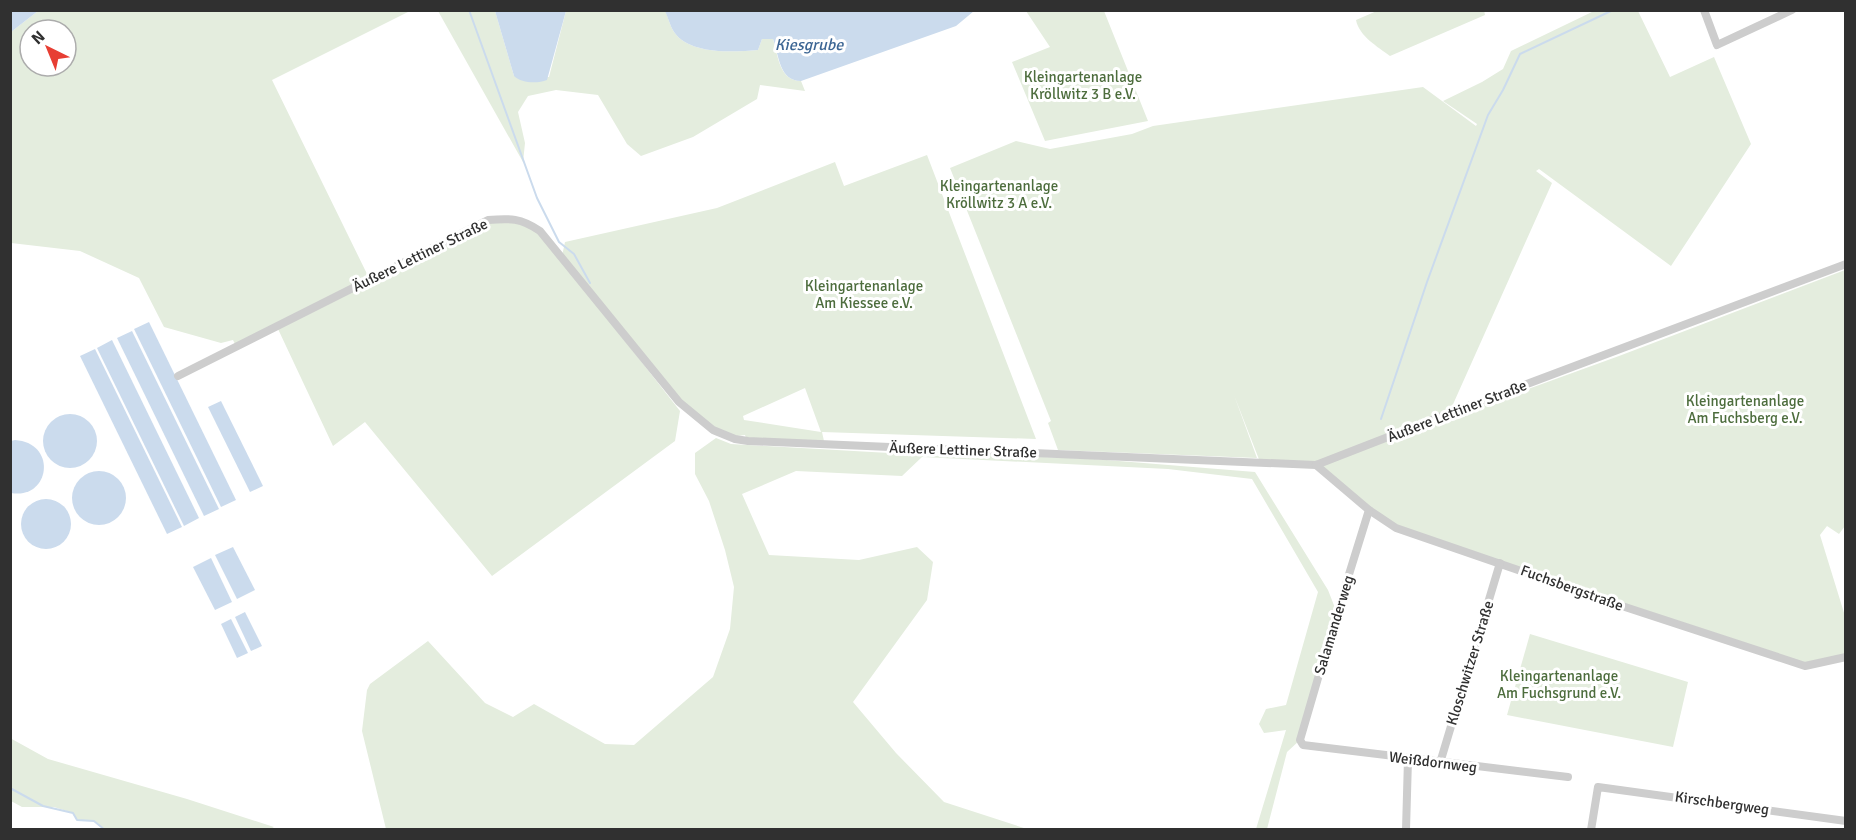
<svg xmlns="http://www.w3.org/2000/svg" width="1856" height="840" viewBox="0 0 1856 840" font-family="Signika,sans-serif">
  <rect width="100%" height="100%" fill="#fff"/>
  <g fill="#e4edde" fill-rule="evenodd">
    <path d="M 665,10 C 668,17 670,26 674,32 C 690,55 733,52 758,50 L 762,39 L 773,39 C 778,55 779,81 801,81 L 805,91 L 760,85 L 757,99 L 693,137 L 641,156 L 627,144 L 598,95 L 556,90 L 528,96 L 518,112 L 525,143 L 523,162 L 438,11 L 495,11 L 514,76 L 549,77 L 566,11 Z"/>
    <path d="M 1379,10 L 1484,10 L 1485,15 L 1390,56 C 1378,47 1359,36 1356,20 Z"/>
    <path d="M 38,11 L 410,11 L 272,80 L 369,278 L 487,223 L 507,219 L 534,230 L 560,258 L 680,411 L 675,441 L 492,576 L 365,422 L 333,446 L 278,329 L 236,346 L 233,340 L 221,343 L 164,327 L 139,278 L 80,251 L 11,243 L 11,32 ZM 30,30 L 66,30 L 66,66 L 30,66 Z"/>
    <path d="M 1026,11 L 1104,11 L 1148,121 L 1045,141 L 1012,62 L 1050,47 Z"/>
    <path d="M 1594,11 L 1638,11 L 1670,77 L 1714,57 L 1751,144 L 1671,266 L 1539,169 L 1536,171 L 1552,183 L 1450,411 L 1321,464 L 1619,356 L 1845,270 L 1846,508 L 1844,509 L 1845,509 L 1845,526 L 1839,534 L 1827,526 L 1820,535 L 1845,616 L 1845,655 L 1805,666 L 1396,528 L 1318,465 L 1260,462 L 1234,395 L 1257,458 L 1058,450 L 1048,423 L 1051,421 L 950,168 L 1016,141 L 1050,149 L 1132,134 L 1153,126 L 1423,87 L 1476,126 L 1477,124 L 1443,101 L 1482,82 L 1503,69 L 1511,51 Z"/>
    <path d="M 927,155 L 1036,439 L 822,432 L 824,441 L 746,438 L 745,435 L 728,437 L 679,402 L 562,256 L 565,242 L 717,208 L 835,162 L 844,186 ZM 805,388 L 821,432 L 744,420 L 743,416 Z"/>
    <path d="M 716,438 L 731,444 L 924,455 L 923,457 L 960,454 L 1094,459 L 1255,472 L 1328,590 L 1337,613 L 1300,740 L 1287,752 L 1267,829 L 1256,829 L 1286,730 L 1264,733 L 1259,724 L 1266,709 L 1286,705 L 1318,592 L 1252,479 L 1168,469 L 922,457 L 902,476 L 796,471 L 742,494 L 769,555 L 859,560 L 917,547 L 933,562 L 927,600 L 853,702 L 896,753 L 944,802 L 1027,829 L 386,829 L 362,731 L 367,690 L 370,684 L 428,641 L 485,703 L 513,717 L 534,704 L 605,744 L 634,745 L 713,677 L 730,629 L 734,587 L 725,550 L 709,501 L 695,474 L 695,453 Z"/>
    <path d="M 1530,634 L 1688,682 L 1673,747 L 1507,715 Z"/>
    <path d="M 10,738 L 48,759 L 187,799 L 274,827 L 269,830 L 105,829 L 94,821 L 77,820 L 73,813 L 54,807 L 22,807 L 11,801 Z"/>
  </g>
  <g fill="#cbdbed">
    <path d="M 11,10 L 38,10 L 38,11 L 11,32 Z"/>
    <path d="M 495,11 L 566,11 L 547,80 C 537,84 521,83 514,76 Z"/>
    <path d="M 665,11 L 974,11 L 956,26 L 801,81 C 779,81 779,55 773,39 L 762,39 L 758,50 C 733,52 690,55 674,32 C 670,26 668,17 665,11 Z"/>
    <path d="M 149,322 L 236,500 L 221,507 L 134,329 Z"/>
    <path d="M 132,331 L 219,509 L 204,516 L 117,338 Z"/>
    <path d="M 112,340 L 199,518 L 184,526 L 97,348 Z"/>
    <path d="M 95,349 L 182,527 L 167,534 L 80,356 Z"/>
    <path d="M 221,401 L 263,486 L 250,492 L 208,407 Z"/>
    <circle cx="70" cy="441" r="27"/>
    <path d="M 15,440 C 58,443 50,500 11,493 L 11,441 Z"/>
    <circle cx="99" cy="498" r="27"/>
    <circle cx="46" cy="524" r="25"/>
    <path d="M 233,547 L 255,590 L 237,599 L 215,555 Z"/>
    <path d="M 211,558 L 232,602 L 215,610 L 193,567 Z"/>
    <path d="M 245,612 L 262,646 L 251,651 L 235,617 Z"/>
    <path d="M 231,619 L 248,653 L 237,658 L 221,624 Z"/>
  </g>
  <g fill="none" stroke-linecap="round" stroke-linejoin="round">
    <g stroke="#cbdbed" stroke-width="2">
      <path d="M 469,10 L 537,198 L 559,242 L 574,254 L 590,283"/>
      <path d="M 1381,419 L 1427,282 L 1488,115 L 1503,90 L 1520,54 L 1613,10"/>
      <path d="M 10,788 L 43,806 L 73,813 L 77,820 L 94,821 L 105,830"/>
    </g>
    <g stroke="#cdcdcd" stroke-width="8">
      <path d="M 1704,10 L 1717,45 L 1792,10"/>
      <path d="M 178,376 L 488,220 C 510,218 521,218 540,231 L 679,402 L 713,430 L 735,439 L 748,441 L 1316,465 L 1442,416 L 1846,264"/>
      <path d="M 1316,465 L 1369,510 L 1396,528 L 1625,607 L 1805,666 L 1846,657"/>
      <path d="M 1369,510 L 1337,613 L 1300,740 L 1303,745 L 1568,777"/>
      <path d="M 1440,763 L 1500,563"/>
      <path d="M 1406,830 L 1408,759"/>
      <path d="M 1591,830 L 1598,787 L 1846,821"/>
    </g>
  </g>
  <g text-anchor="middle" stroke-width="6" stroke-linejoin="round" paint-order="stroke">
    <g font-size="15" fill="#4d6d3d" stroke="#fff">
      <text x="1083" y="82">Kleingartenanlage<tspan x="1083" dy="17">Kröllwitz 3 B e.V.</tspan></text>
      <text x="999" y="191">Kleingartenanlage<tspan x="999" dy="17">Kröllwitz 3 A e.V.</tspan></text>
      <text x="864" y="291">Kleingartenanlage<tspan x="864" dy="17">Am Kiessee e.V.</tspan></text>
      <text x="1745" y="406">Kleingartenanlage<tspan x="1745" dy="17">Am Fuchsberg e.V.</tspan></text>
      <text x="1559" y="681">Kleingartenanlage<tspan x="1559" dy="17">Am Fuchsgrund e.V.</tspan></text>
    </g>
    <g font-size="15" fill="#303030" stroke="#fff">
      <text transform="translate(420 255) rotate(-26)" y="5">Äußere Lettiner Straße</text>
      <text transform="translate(1457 411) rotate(-21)" y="5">Äußere Lettiner Straße</text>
      <text transform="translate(963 450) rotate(2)" y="5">Äußere Lettiner Straße</text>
      <text transform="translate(1572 588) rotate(20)" y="5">Fuchsbergstraße</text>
      <text transform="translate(1334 625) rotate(-73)" y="5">Salamanderweg</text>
      <text transform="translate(1470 663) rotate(-73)" y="5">Kloschwitzer Straße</text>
      <text transform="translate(1433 762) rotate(7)" y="5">Weißdornweg</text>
      <text transform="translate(1722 803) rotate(8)" y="5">Kirschbergweg</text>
    </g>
    <g font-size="16" font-style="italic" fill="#3d6694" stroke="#fff">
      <text x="809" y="50">Kiesgrube</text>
    </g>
  </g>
  <rect width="1856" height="840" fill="none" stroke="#303030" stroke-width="24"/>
  <g transform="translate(48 48) rotate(317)"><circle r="28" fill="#ffffff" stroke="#acacac" stroke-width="1.5"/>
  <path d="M0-4.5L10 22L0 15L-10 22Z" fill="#e73e33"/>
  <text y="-9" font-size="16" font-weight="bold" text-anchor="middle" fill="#303030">N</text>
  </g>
</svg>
